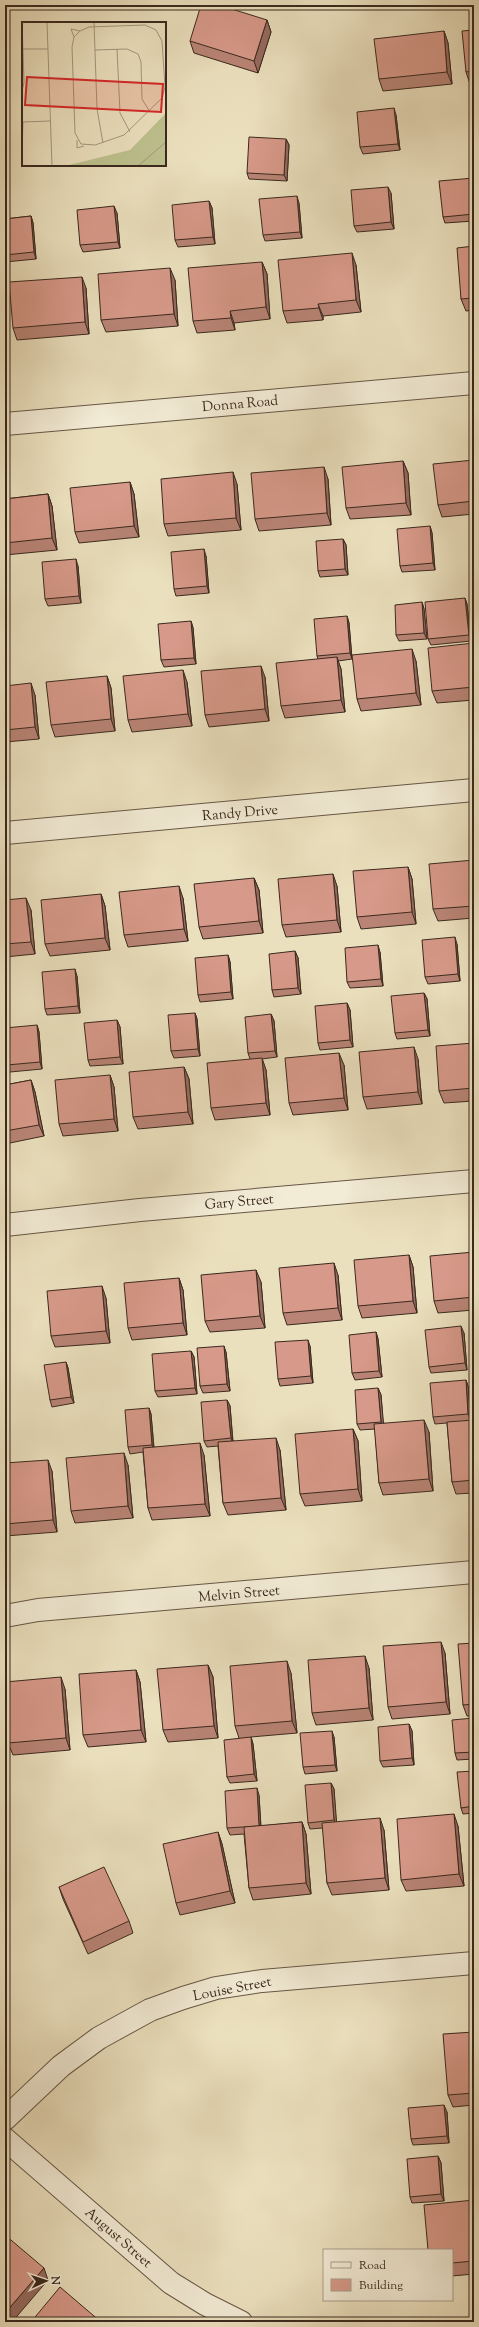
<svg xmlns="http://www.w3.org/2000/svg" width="479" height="2327" viewBox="0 0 479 2327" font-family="'Sorts Mill Goudy',serif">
  <rect width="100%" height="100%" fill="#ebe0be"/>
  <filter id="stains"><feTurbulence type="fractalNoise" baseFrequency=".005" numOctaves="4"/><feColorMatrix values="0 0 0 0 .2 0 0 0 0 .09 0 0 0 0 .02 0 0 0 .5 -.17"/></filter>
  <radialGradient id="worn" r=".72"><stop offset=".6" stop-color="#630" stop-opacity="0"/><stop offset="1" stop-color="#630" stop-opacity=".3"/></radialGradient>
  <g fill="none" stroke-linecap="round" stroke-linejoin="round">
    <g stroke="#675746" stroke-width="24">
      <g id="minor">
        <path d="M 5,424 L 474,383"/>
        <path d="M 5,833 L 474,790"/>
        <path d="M 5,1225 L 140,1210 L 474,1181"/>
        <path d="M 5,1616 L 38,1610 L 474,1572"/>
        <path d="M 5,2119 L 61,2066 L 99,2038 L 150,2010 L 183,1998 L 216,1988 L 262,1981 L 474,1963"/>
        <path d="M 5,2139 L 171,2283 L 205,2304 L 241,2322"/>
      </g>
    </g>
    <use href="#minor" stroke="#f2ebd5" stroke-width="22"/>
  </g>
  <g fill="#b98476" stroke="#3b291e">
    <path d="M 267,20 L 271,32 L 258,73 L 194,53 L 190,41 Z"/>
    <path d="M 474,30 L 474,84 L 470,84 L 466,72 Z"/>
    <path d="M 444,31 L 448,43 L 452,84 L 383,91 L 379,79 Z"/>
    <path d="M 396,115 L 400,150 L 363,154 L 360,147 Z"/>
    <path d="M 286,139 L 289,145 L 287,181 L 249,179 L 247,173 Z"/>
    <path d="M 474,178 L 474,221 L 445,223 L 443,217 Z"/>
    <path d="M 391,193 L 394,229 L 357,232 L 354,226 Z"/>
    <path d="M 209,201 L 212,208 L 215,244 L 178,247 L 175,240 Z"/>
    <path d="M 299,203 L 302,238 L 265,241 L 263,235 Z"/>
    <path d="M 117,213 L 120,248 L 83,252 L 80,245 Z"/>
    <path d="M 31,216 L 33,223 L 36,259 L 5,262 L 5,219 Z"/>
    <path d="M 474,246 L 474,310 L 466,311 L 461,299 Z"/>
    <path d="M 262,262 L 267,274 L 270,319 L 234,323 L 235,330 L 197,333 L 193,321 Z"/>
    <path d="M 356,265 L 361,312 L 323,316 L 323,320 L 287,323 L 283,311 Z"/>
    <path d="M 175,280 L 178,326 L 106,332 L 101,320 Z"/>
    <path d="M 86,288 L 89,334 L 17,340 L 13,328 Z"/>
    <path d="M 474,460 L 474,514 L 442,517 L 438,505 Z"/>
    <path d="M 403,461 L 408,473 L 411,515 L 350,519 L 346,508 Z"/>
    <path d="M 328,479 L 331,525 L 259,531 L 255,519 Z"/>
    <path d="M 130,482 L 134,494 L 139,537 L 79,543 L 75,532 Z"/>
    <path d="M 237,484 L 241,530 L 168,536 L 164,524 Z"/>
    <path d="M 48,494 L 52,506 L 57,550 L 5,555 L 5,499 Z"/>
    <path d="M 430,526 L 432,533 L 435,570 L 402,572 L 400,566 Z"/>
    <path d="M 343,539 L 346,545 L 348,575 L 320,577 L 318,571 Z"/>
    <path d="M 206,556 L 209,593 L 176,596 L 174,589 Z"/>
    <path d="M 78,566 L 81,603 L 48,606 L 45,599 Z"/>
    <path d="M 465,598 L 467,604 L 471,641 L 431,645 L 428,639 Z"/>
    <path d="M 422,602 L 424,609 L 427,639 L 399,641 L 396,635 Z"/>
    <path d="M 347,616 L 349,623 L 352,659 L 338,661 L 341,669 L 345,712 L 285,718 L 281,706 L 318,659 L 317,656 Z"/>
    <path d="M 191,621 L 193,628 L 196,664 L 164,667 L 161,660 Z"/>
    <path d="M 474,643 L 474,700 L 437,703 L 432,691 Z"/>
    <path d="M 416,661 L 421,705 L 361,711 L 357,699 Z"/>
    <path d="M 107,676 L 111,688 L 115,731 L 55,737 L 51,725 Z"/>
    <path d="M 265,677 L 269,721 L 209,727 L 205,715 Z"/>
    <path d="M 187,682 L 192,726 L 132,732 L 128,720 Z"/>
    <path d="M 5,686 L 35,695 L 39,739 L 5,742 Z"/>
    <path d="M 474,860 L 474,918 L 438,921 L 433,909 Z"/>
    <path d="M 408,867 L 412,879 L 416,924 L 361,929 L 357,917 Z"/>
    <path d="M 254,878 L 259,890 L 263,933 L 203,939 L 199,927 Z"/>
    <path d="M 337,886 L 341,932 L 286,937 L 282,925 Z"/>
    <path d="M 101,894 L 105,906 L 110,950 L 50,956 L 45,944 Z"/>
    <path d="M 183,898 L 188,941 L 128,947 L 124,935 Z"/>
    <path d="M 5,900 L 31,910 L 35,954 L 5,957 Z"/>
    <path d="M 457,944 L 460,981 L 428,984 L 425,977 Z"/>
    <path d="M 295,951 L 298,958 L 301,994 L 274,997 L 272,990 Z"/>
    <path d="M 380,952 L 383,986 L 350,988 L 347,982 Z"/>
    <path d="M 228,955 L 230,962 L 233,999 L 200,1002 L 198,995 Z"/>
    <path d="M 77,976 L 80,1013 L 47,1015 L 45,1009 Z"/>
    <path d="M 424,993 L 427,999 L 430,1036 L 397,1039 L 395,1033 Z"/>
    <path d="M 347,1003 L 350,1010 L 353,1047 L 320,1050 L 318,1043 Z"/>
    <path d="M 195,1013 L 197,1019 L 200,1056 L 174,1058 L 171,1051 Z"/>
    <path d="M 271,1014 L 274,1021 L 277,1057 L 262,1059 L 266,1070 L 270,1115 L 215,1120 L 211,1108 L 250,1059 L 248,1053 Z"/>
    <path d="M 117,1020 L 120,1027 L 123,1064 L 90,1066 L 88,1060 Z"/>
    <path d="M 37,1025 L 39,1032 L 42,1069 L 10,1072 L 7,1065 Z"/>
    <path d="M 474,1043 L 474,1101 L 444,1103 L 439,1091 Z"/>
    <path d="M 418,1059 L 422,1104 L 367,1109 L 363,1097 Z"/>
    <path d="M 344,1065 L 348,1110 L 293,1115 L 289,1103 Z"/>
    <path d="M 184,1067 L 189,1079 L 193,1124 L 138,1129 L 133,1117 Z"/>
    <path d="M 110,1075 L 114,1087 L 118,1131 L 63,1136 L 59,1124 Z"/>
    <path d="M 31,1080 L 35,1092 L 44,1136 L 5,1144 L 5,1085 Z"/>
    <path d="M 474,1252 L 474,1310 L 438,1313 L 434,1301 Z"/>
    <path d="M 409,1255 L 413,1267 L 417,1313 L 362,1318 L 358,1306 Z"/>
    <path d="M 338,1275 L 342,1320 L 287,1325 L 283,1313 Z"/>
    <path d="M 179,1278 L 183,1290 L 187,1335 L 132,1340 L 128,1328 Z"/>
    <path d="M 261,1282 L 265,1328 L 210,1332 L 205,1321 Z"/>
    <path d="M 106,1298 L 110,1343 L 55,1347 L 51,1336 Z"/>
    <path d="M 376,1332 L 378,1339 L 382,1377 L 355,1380 L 352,1373 Z"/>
    <path d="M 464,1333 L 467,1370 L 431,1373 L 429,1367 Z"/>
    <path d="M 310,1346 L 313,1383 L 280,1386 L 278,1379 Z"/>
    <path d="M 191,1351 L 194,1357 L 197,1394 L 158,1397 L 155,1391 Z"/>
    <path d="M 226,1352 L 230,1391 L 203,1393 L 200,1386 Z"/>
    <path d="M 66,1362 L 68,1368 L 74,1403 L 52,1407 L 50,1400 Z"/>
    <path d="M 466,1380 L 468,1386 L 471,1420 L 474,1420 L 474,1493 L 456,1494 L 452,1482 L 447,1423 L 435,1424 L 433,1417 Z"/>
    <path d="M 378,1388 L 381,1395 L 383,1423 L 429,1432 L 433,1491 L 383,1495 L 379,1483 L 375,1429 L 360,1430 L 357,1424 Z"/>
    <path d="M 227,1400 L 230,1406 L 233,1441 L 280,1450 L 286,1510 L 228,1515 L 223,1503 L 218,1446 L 207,1447 L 204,1441 Z"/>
    <path d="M 149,1408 L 151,1414 L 154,1447 L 204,1455 L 210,1516 L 152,1520 L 148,1508 L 143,1452 L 130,1454 L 128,1447 Z"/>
    <path d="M 353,1429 L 358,1441 L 362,1501 L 305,1506 L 300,1494 Z"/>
    <path d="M 5,1463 L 52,1471 L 57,1532 L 5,1536 Z"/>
    <path d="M 128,1465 L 133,1518 L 75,1523 L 71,1511 Z"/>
    <path d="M 474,1643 L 474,1716 L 467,1716 L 463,1705 Z"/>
    <path d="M 445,1653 L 450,1714 L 392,1719 L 388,1707 Z"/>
    <path d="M 208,1665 L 213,1677 L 218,1738 L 168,1742 L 163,1730 Z"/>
    <path d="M 369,1668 L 373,1720 L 316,1725 L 312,1713 Z"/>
    <path d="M 136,1670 L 140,1682 L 146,1742 L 88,1747 L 83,1735 Z"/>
    <path d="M 291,1673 L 297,1733 L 251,1737 L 253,1744 L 257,1781 L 230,1783 L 227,1777 L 239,1738 L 235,1726 Z"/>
    <path d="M 65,1689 L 70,1750 L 13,1755 L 8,1743 Z"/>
    <path d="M 474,1718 L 474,1759 L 457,1760 L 455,1753 Z"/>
    <path d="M 409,1724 L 412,1731 L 414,1765 L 383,1767 L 380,1761 Z"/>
    <path d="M 334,1737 L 337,1771 L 305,1774 L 303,1767 Z"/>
    <path d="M 474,1771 L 474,1813 L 463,1814 L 461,1808 Z"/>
    <path d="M 331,1783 L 334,1789 L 336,1822 L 384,1830 L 389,1890 L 332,1895 L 327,1883 L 323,1828 L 310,1829 L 308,1823 Z"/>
    <path d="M 259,1795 L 261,1826 L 302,1822 L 306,1834 L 311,1894 L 253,1900 L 249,1888 L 244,1834 L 230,1835 L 227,1828 Z"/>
    <path d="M 458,1826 L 464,1886 L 406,1891 L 401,1880 Z"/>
    <path d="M 218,1832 L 222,1844 L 235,1903 L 180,1915 L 176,1903 Z"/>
    <path d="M 59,1887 L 129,1921 L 133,1933 L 88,1954 L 63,1899 Z"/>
    <path d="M 474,2032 L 474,2105 L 453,2107 L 448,2095 Z"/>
    <path d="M 447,2112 L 449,2143 L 413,2145 L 411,2139 Z"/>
    <path d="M 438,2156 L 441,2163 L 444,2201 L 412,2203 L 410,2197 Z"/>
    <path d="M 474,2200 L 474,2274 L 452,2276 L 452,2250 Z"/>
  </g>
  <g fill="#966b60" stroke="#3b291e">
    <path d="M 267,20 L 271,32 L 258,73 L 254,61 Z"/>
    <path d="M 444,31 L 448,43 L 452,84 L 447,72 Z"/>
    <path d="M 394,108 L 396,115 L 400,150 L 398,144 Z"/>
    <path d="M 286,139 L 289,145 L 287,181 L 284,175 Z"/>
    <path d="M 388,187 L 391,193 L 394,229 L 391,222 Z"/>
    <path d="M 297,196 L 299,203 L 302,238 L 300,232 Z"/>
    <path d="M 209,201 L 212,208 L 215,244 L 213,237 Z"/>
    <path d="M 114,206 L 117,213 L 120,248 L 118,242 Z"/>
    <path d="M 31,216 L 33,223 L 36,259 L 34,252 Z"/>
    <path d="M 352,253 L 356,265 L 361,312 L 356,300 Z"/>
    <path d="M 262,262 L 267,274 L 270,319 L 266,307 Z"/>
    <path d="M 170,268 L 175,280 L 178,326 L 174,314 Z"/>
    <path d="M 82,277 L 86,288 L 89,334 L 85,322 Z"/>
    <path d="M 318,304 L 323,316 L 323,320 L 319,308 Z"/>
    <path d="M 230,311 L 234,323 L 235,330 L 231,318 Z"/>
    <path d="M 403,461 L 408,473 L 411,515 L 406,503 Z"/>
    <path d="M 324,467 L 328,479 L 331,525 L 327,513 Z"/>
    <path d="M 233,472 L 237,484 L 241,530 L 236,518 Z"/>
    <path d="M 130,482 L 134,494 L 139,537 L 134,526 Z"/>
    <path d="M 48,494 L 52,506 L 57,550 L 52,538 Z"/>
    <path d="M 430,526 L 432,533 L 435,570 L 433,563 Z"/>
    <path d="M 343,539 L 346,545 L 348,575 L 345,569 Z"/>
    <path d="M 204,549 L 206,556 L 209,593 L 207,586 Z"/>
    <path d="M 76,559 L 78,566 L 81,603 L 79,596 Z"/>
    <path d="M 465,598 L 467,604 L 471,641 L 469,635 Z"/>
    <path d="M 422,602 L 424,609 L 427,639 L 424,633 Z"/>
    <path d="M 347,616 L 349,623 L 352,659 L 350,653 Z"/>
    <path d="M 191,621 L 193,628 L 196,664 L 194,658 Z"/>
    <path d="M 412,649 L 416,661 L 421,705 L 416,693 Z"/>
    <path d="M 337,657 L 341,669 L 345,712 L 341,700 Z"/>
    <path d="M 261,666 L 265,677 L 269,721 L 265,709 Z"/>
    <path d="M 183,670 L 187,682 L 192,726 L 188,714 Z"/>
    <path d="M 107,676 L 111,688 L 115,731 L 111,719 Z"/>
    <path d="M 31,683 L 35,695 L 39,739 L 35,727 Z"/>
    <path d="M 408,867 L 412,879 L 416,924 L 412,912 Z"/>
    <path d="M 333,874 L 337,886 L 341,932 L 337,920 Z"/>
    <path d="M 254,878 L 259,890 L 263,933 L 259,921 Z"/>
    <path d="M 179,886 L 183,898 L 188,941 L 184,929 Z"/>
    <path d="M 101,894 L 105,906 L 110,950 L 105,938 Z"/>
    <path d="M 26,898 L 31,910 L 35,954 L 31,942 Z"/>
    <path d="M 455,937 L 457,944 L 460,981 L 458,974 Z"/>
    <path d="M 378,945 L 380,952 L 383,986 L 381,979 Z"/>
    <path d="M 295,951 L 298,958 L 301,994 L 298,988 Z"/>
    <path d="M 228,955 L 230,962 L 233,999 L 231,992 Z"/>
    <path d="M 75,969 L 77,976 L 80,1013 L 78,1006 Z"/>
    <path d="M 424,993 L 427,999 L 430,1036 L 428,1030 Z"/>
    <path d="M 347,1003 L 350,1010 L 353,1047 L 350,1040 Z"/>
    <path d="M 195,1013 L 197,1019 L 200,1056 L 198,1049 Z"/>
    <path d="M 271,1014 L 274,1021 L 277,1057 L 275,1051 Z"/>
    <path d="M 117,1020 L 120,1027 L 123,1064 L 120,1057 Z"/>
    <path d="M 37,1025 L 39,1032 L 42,1069 L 40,1062 Z"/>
    <path d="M 414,1047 L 418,1059 L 422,1104 L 418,1092 Z"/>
    <path d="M 339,1053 L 344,1065 L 348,1110 L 344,1098 Z"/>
    <path d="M 262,1058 L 266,1070 L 270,1115 L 266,1103 Z"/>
    <path d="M 184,1067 L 189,1079 L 193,1124 L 188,1112 Z"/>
    <path d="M 110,1075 L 114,1087 L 118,1131 L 114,1119 Z"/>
    <path d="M 31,1080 L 35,1092 L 44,1136 L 39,1125 Z"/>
    <path d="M 409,1255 L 413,1267 L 417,1313 L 413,1301 Z"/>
    <path d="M 334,1263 L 338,1275 L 342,1320 L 338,1308 Z"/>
    <path d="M 256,1270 L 261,1282 L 265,1328 L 260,1316 Z"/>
    <path d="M 179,1278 L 183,1290 L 187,1335 L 183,1323 Z"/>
    <path d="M 102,1286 L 106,1298 L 110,1343 L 106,1331 Z"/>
    <path d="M 461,1326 L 464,1333 L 467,1370 L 465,1363 Z"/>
    <path d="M 376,1332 L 378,1339 L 382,1377 L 379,1371 Z"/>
    <path d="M 308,1340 L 310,1346 L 313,1383 L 311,1376 Z"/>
    <path d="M 224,1346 L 226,1352 L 230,1391 L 227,1384 Z"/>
    <path d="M 191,1351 L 194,1357 L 197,1394 L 195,1388 Z"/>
    <path d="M 66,1362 L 68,1368 L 74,1403 L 71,1397 Z"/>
    <path d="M 466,1380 L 468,1386 L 471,1420 L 468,1414 Z"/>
    <path d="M 378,1388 L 381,1395 L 384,1429 L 381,1422 Z"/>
    <path d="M 227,1400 L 230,1406 L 233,1445 L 231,1438 Z"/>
    <path d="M 149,1408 L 151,1414 L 154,1451 L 152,1445 Z"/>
    <path d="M 424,1420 L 429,1432 L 433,1491 L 429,1479 Z"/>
    <path d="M 353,1429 L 358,1441 L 362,1501 L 358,1489 Z"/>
    <path d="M 276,1438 L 280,1450 L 286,1510 L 281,1498 Z"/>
    <path d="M 200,1443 L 204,1455 L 210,1516 L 205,1504 Z"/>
    <path d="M 124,1453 L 128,1465 L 133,1518 L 128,1506 Z"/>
    <path d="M 48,1460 L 52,1471 L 57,1532 L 53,1520 Z"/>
    <path d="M 441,1642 L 445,1653 L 450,1714 L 446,1702 Z"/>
    <path d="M 365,1656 L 369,1668 L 373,1720 L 369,1708 Z"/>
    <path d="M 287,1661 L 291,1673 L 297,1733 L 292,1721 Z"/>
    <path d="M 208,1665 L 213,1677 L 218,1738 L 214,1726 Z"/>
    <path d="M 136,1670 L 140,1682 L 146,1742 L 141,1730 Z"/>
    <path d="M 61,1677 L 65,1689 L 70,1750 L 66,1738 Z"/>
    <path d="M 409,1724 L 412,1731 L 414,1765 L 412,1758 Z"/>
    <path d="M 332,1731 L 334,1737 L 337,1771 L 335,1765 Z"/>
    <path d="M 251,1737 L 253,1744 L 257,1781 L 254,1774 Z"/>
    <path d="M 331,1783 L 334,1789 L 337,1827 L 334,1820 Z"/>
    <path d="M 257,1788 L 259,1795 L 261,1832 L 259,1826 Z"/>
    <path d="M 454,1814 L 458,1826 L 464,1886 L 459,1874 Z"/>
    <path d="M 380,1818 L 384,1830 L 389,1890 L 385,1878 Z"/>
    <path d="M 302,1822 L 306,1834 L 311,1894 L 306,1883 Z"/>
    <path d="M 218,1832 L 222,1844 L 235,1903 L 230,1891 Z"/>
    <path d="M 444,2105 L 447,2112 L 449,2143 L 447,2136 Z"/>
    <path d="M 438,2156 L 441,2163 L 444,2201 L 441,2194 Z"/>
    <path d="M 44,2268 L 48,2280 L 12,2322 L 7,2322 L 5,2318 L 5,2313 Z"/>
  </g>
  <g fill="#d79989" stroke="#3b291e">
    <path d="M 201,5 L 219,5 L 267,20 L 254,61 L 190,41 Z"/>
    <path d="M 474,30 L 474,71 L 466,72 L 462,31 Z"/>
    <path d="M 444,31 L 447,72 L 379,79 L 374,39 Z"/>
    <path d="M 394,108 L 398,144 L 360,147 L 357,112 Z"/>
    <path d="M 249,137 L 286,139 L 284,175 L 247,173 Z"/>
    <path d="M 474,178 L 474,214 L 443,217 L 439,181 Z"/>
    <path d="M 388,187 L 391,222 L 354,226 L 351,190 Z"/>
    <path d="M 297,196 L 300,232 L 263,235 L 259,199 Z"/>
    <path d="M 209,201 L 213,237 L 175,240 L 172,205 Z"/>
    <path d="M 114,206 L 118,242 L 80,245 L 77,210 Z"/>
    <path d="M 31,216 L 34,252 L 5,255 L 5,219 Z"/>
    <path d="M 474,246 L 474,298 L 461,299 L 457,248 Z"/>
    <path d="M 352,253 L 356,300 L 318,304 L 319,308 L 283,311 L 278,260 Z"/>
    <path d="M 262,262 L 266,307 L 230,311 L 231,318 L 193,321 L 188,268 Z"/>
    <path d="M 170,268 L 174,314 L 101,320 L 98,274 Z"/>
    <path d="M 82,277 L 85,322 L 13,328 L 9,282 Z"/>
    <path d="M 474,460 L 474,501 L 438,505 L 433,464 Z"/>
    <path d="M 403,461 L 406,503 L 346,508 L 342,467 Z"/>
    <path d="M 324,467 L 327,513 L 255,519 L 251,473 Z"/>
    <path d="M 233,472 L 236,518 L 164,524 L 161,479 Z"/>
    <path d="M 130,482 L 134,526 L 75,532 L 70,488 Z"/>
    <path d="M 48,494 L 52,538 L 5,543 L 5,499 Z"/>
    <path d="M 430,526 L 433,563 L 400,566 L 397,529 Z"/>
    <path d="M 343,539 L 345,569 L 318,571 L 316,541 Z"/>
    <path d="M 204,549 L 207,586 L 174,589 L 171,552 Z"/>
    <path d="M 76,559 L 79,596 L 45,599 L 42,562 Z"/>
    <path d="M 465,598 L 469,635 L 428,639 L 425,602 Z"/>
    <path d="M 422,602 L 424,633 L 396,635 L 395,605 Z"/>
    <path d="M 347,616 L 350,653 L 317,656 L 314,619 Z"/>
    <path d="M 191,621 L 194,658 L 161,660 L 158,624 Z"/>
    <path d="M 474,643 L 474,687 L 432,691 L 428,648 Z"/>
    <path d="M 412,649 L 416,693 L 357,699 L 352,655 Z"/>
    <path d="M 337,657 L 341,700 L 281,706 L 276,663 Z"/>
    <path d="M 261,666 L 265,709 L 205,715 L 201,671 Z"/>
    <path d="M 183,670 L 188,714 L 128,720 L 123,676 Z"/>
    <path d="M 107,676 L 111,719 L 51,725 L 46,682 Z"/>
    <path d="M 31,683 L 35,727 L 5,730 L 5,686 Z"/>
    <path d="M 474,860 L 474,906 L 433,909 L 429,864 Z"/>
    <path d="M 408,867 L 412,912 L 357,917 L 353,871 Z"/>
    <path d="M 333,874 L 337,920 L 282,925 L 278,879 Z"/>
    <path d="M 254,878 L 259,921 L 199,927 L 194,884 Z"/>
    <path d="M 179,886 L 184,929 L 124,935 L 119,892 Z"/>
    <path d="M 101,894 L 105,938 L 45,944 L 41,900 Z"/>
    <path d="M 26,898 L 31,942 L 5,944 L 5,900 Z"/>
    <path d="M 455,937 L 458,974 L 425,977 L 422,940 Z"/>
    <path d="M 378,945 L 381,979 L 347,982 L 345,948 Z"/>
    <path d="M 295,951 L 298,988 L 272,990 L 269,954 Z"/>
    <path d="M 228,955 L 231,992 L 198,995 L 195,958 Z"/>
    <path d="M 75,969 L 78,1006 L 45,1009 L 42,972 Z"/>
    <path d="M 424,993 L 428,1030 L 395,1033 L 391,996 Z"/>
    <path d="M 347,1003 L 350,1040 L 318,1043 L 315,1006 Z"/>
    <path d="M 195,1013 L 198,1049 L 171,1051 L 168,1015 Z"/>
    <path d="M 271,1014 L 275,1051 L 248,1053 L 245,1017 Z"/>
    <path d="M 117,1020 L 120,1057 L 88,1060 L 84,1023 Z"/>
    <path d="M 37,1025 L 40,1062 L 7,1065 L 5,1036 L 5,1028 Z"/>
    <path d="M 474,1043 L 474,1088 L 439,1091 L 436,1046 Z"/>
    <path d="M 414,1047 L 418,1092 L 363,1097 L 359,1052 Z"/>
    <path d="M 339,1053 L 344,1098 L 289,1103 L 285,1058 Z"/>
    <path d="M 262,1058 L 266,1103 L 211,1108 L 207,1063 Z"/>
    <path d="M 184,1067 L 188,1112 L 133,1117 L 129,1072 Z"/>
    <path d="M 110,1075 L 114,1119 L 59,1124 L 55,1080 Z"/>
    <path d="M 31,1080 L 39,1125 L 5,1131 L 5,1085 Z"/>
    <path d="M 474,1252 L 474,1297 L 434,1301 L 430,1256 Z"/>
    <path d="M 409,1255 L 413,1301 L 358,1306 L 354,1260 Z"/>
    <path d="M 334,1263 L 338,1308 L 283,1313 L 279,1268 Z"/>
    <path d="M 256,1270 L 260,1316 L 205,1321 L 201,1275 Z"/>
    <path d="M 179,1278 L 183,1323 L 128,1328 L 124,1283 Z"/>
    <path d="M 102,1286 L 106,1331 L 51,1336 L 47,1291 Z"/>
    <path d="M 461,1326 L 465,1363 L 429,1367 L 425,1330 Z"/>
    <path d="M 376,1332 L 379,1371 L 352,1373 L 349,1335 Z"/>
    <path d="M 308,1340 L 311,1376 L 278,1379 L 275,1342 Z"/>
    <path d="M 224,1346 L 227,1384 L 200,1386 L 197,1348 Z"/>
    <path d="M 191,1351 L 195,1388 L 155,1391 L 152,1354 Z"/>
    <path d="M 66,1362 L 71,1397 L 50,1400 L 44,1365 Z"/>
    <path d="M 466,1380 L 468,1414 L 433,1417 L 430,1383 Z"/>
    <path d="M 378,1388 L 381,1422 L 357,1424 L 355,1390 Z"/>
    <path d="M 227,1400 L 231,1438 L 204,1441 L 201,1402 Z"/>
    <path d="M 149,1408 L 152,1445 L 128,1447 L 125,1410 Z"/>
    <path d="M 424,1420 L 429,1479 L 379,1483 L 374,1424 Z"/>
    <path d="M 474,1420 L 474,1480 L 452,1482 L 447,1422 Z"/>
    <path d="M 353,1429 L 358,1489 L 300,1494 L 295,1434 Z"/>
    <path d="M 276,1438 L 281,1498 L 223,1503 L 218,1442 Z"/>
    <path d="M 200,1443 L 205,1504 L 148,1508 L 143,1448 Z"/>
    <path d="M 124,1453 L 128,1506 L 71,1511 L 66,1458 Z"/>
    <path d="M 48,1460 L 53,1520 L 5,1524 L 5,1463 Z"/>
    <path d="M 441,1642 L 446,1702 L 388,1707 L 383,1646 Z"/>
    <path d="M 474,1643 L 474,1704 L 463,1705 L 458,1644 Z"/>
    <path d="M 365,1656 L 369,1708 L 312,1713 L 308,1660 Z"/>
    <path d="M 287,1661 L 292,1721 L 235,1726 L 230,1666 Z"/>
    <path d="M 208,1665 L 214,1726 L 163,1730 L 157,1669 Z"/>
    <path d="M 136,1670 L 141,1730 L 83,1735 L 79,1674 Z"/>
    <path d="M 61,1677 L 66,1738 L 8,1743 L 5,1701 L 5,1682 Z"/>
    <path d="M 474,1718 L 474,1752 L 455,1753 L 452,1720 Z"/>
    <path d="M 409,1724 L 412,1758 L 380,1761 L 378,1727 Z"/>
    <path d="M 332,1731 L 335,1765 L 303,1767 L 300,1733 Z"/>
    <path d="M 251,1737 L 254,1774 L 227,1777 L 224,1740 Z"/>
    <path d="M 474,1771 L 474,1806 L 461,1808 L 457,1772 Z"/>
    <path d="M 331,1783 L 334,1820 L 308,1823 L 305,1785 Z"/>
    <path d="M 257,1788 L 259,1826 L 227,1828 L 225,1791 Z"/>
    <path d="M 454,1814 L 459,1874 L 401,1880 L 397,1819 Z"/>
    <path d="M 380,1818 L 385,1878 L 327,1883 L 322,1823 Z"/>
    <path d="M 302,1822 L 306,1883 L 249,1888 L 244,1827 Z"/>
    <path d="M 218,1832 L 230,1891 L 176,1903 L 163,1844 Z"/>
    <path d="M 104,1867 L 129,1921 L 83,1942 L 59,1887 Z"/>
    <path d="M 474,2032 L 474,2093 L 448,2095 L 443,2034 Z"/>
    <path d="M 444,2105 L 447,2136 L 411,2139 L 408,2108 Z"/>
    <path d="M 438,2156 L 441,2194 L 410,2197 L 407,2159 Z"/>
    <path d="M 474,2200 L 474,2261 L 452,2263 L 452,2250 L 428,2250 L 424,2205 Z"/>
    <path d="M 5,2235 L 44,2268 L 5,2313 Z"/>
    <path d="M 60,2287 L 101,2322 L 31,2322 Z"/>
  </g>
  <g text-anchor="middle" stroke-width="3" stroke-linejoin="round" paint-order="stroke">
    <g font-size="14" fill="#3b291e" stroke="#f2ebd5">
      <text transform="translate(240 403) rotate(-5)" y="5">Donna Road</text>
      <text transform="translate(240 812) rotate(-5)" y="5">Randy Drive</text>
      <text transform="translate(239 1201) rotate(-5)" y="5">Gary Street</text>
      <text transform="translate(239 1593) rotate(-5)" y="5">Melvin Street</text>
      <text transform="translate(232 1988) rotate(-11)" y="5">Louise Street</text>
      <text transform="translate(119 2237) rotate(41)" y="5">August Street</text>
    </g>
  </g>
  <g transform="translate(22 22)">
    <rect width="144" height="144" fill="#ebe0be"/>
    <path d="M 144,91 L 144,144 L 43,144 L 108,128 Z" fill="#bdc18e"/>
    <path fill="none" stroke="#a5977e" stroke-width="1" d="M 25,0 L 30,144M 72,0 L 75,87 L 81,121M 123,3 L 134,8 L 140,19 L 143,65 L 140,76 L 102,113 L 73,123 L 59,122 L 53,111 L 50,25 L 52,15 L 58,9 L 67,5 ZM 52,15 L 49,7 L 58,9M 1,27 L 26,27M 95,27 L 98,91 L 108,110M 73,28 L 105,27 L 116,32 L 119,40 L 120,77 L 128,90M 0,70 L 2,60 L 0,0M 0,100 L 28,99M 55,118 L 55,126 L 62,124M 0,128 L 1,100M 116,144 L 144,120"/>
    <path fill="#d62828" fill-opacity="0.15" stroke="#d62828" stroke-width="2" d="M 5,55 L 141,62 L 139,90 L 3,83 Z"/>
    <rect width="144" height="144" fill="none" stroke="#3b291e" stroke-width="2"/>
  </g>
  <rect width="479" height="2327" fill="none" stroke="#ebe0be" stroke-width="20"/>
  <rect x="6" y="6" width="467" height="2315" fill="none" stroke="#3b291e" stroke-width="2"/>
  <rect x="10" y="10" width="459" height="2307" fill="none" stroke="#3b291e"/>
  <rect x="323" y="2249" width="130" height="52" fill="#f2ebd5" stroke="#a99d8c"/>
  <rect x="331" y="2262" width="20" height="6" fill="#f2ebd5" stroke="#a99d8c"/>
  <text x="359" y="2269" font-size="12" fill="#3b291e">Road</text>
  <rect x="331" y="2279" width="20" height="12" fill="#d79989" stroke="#a99d8c"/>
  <text x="359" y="2289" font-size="12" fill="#3b291e">Building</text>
  <g transform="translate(46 2281) rotate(87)" stroke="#f2ebd5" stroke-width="3" paint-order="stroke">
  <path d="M0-3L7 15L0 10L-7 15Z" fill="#3b291e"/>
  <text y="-6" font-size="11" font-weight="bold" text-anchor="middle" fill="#3b291e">N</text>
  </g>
  <rect width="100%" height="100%" filter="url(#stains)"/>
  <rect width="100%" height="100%" fill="url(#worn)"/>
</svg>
